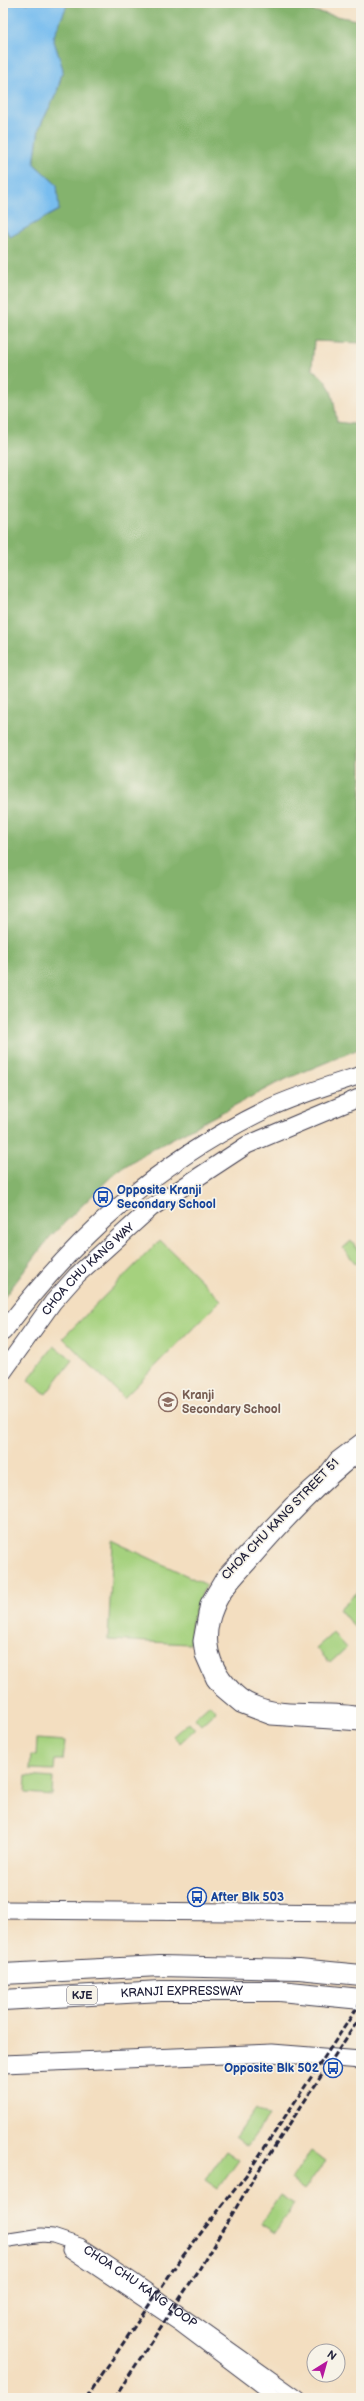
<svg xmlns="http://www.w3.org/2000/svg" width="364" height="2401" viewBox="0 0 364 2401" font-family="'Balsamiq Sans',sans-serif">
  <rect width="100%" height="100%" fill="#f7f3e8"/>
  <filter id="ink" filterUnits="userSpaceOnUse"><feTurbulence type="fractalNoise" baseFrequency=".025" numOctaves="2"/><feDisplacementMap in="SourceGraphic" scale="8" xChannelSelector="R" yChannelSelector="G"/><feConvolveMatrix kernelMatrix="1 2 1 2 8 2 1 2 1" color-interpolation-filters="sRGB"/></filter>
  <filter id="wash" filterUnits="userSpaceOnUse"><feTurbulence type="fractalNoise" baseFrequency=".012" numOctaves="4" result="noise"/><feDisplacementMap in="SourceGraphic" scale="16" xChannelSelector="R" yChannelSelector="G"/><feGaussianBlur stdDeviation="0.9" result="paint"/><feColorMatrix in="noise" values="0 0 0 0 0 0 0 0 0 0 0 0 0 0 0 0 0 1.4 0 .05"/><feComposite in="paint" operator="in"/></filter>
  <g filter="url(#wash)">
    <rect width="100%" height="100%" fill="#f3dec0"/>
    <g fill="#a5d17e" stroke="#647a5c">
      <path d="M 160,1240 L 221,1300 L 124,1398 L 63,1338 Z"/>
      <path d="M 351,1241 L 361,1254 L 361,1260 L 356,1264 L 343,1248 Z"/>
      <path d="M 54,1346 L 72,1360 L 46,1394 L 28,1380 Z"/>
      <path d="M 113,1541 L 207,1585 C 194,1604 191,1622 190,1644 L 108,1640 Z"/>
      <path d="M 361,1589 L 361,1620 L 354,1627 L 339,1609 Z"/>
      <path d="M 333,1633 L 346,1648 L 330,1663 L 316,1648 Z"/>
      <path d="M 210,1704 L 216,1711 L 201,1725 L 194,1718 Z"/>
      <path d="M 189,1722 L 195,1729 L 180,1743 L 173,1736 Z"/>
      <path d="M 37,1739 L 65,1741 L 63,1760 L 55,1760 L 54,1770 L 30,1769 L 31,1755 L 36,1756 Z"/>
      <path d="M 26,1776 L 53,1778 L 52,1795 L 25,1793 Z"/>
      <path d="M 256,2108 L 268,2117 L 247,2146 L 235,2137 Z"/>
      <path d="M 226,2151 L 239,2160 L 218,2189 L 205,2180 Z"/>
      <path d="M 311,2151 L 325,2161 L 304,2190 L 291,2180 Z"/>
      <path d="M 280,2195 L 294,2204 L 275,2233 L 261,2224 Z"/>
    </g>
    <path fill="#84b36d" stroke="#536a54" d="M 68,3 L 274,3 L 361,21 L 361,343 L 314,341 L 312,369 C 334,384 333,398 337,422 L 361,425 L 361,1048 L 279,1082 L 147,1152 L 116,1172 L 49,1238 L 3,1299 L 3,225 L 10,237 L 57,185 L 34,164 L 39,128 L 57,92 L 63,70 L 53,38 Z"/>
    <path fill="#78bdef" stroke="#4d7095" d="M 3,3 L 68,3 L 53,38 L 63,69 L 57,92 L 39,128 L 34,164 L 57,185 L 59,210 L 10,237 L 3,225 Z"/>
  </g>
  <g filter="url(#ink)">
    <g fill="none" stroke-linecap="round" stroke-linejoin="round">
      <g stroke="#413e4f" stroke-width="15">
        <g id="minor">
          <path d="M 361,1440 L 336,1459 L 324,1475 L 291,1504 L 223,1576 L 207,1603 L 200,1641 L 202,1655 L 213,1680 L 221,1690 L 240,1706 L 271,1718 L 361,1724"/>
          <path d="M 361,1453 C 320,1485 285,1523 251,1562 C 239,1576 224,1590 217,1608 C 207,1631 208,1656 224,1677 C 232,1687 240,1697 253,1702 C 286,1717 326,1706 361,1714"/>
          <path id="s1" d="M 3,2241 L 42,2235 L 53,2236 L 80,2245 L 133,2280 L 299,2398"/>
          <path d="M 69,2250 L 179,2324 L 277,2398"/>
        </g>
      </g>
      <g stroke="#413e4f" stroke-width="19">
        <g id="major">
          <path d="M 3,1332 C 77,1235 156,1163 267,1109 C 297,1095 330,1085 361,1075"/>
          <path id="s2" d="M 3,1372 L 53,1302 L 77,1275 L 151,1208 L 247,1145 L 361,1097"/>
          <path d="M 3,1910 L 361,1913"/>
          <path d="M 3,2064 L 272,2053 L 361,2060"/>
        </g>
      </g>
      <g stroke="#413e4f" stroke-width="22">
        <g id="highway">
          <path d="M 3,1974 L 160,1966 L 299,1969 L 361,1975"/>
          <path id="s3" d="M 3,2000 L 161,1991 L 280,1991 L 361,1999"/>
        </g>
      </g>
      <use href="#minor" stroke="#fff" stroke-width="13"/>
      <use href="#major" stroke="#fff" stroke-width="17"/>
      <use href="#highway" stroke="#fff" stroke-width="20"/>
      <g stroke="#22223b" stroke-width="3" stroke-dasharray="6 3" stroke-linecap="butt">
        <path d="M 86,2398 L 179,2261 L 247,2174 L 361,2002"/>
        <path d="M 114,2398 L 200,2268 L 255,2176 L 361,2016"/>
      </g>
    </g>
  </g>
  <defs>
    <g id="bus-ring" transform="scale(1)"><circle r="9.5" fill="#f7f3e8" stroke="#1a4fb4" stroke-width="1.5"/><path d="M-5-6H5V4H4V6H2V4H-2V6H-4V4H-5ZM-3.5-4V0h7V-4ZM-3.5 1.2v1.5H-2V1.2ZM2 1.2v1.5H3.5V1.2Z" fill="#1a4fb4"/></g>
    <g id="school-ring" transform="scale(1)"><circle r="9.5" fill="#f7f3e8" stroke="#8d6e63" stroke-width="1.5"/><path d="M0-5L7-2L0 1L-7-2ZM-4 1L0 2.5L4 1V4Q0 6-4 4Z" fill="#8d6e63"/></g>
  </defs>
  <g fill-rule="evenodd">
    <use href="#bus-ring" x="103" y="1197"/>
    <use href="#school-ring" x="168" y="1402"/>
    <use href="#bus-ring" x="197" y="1897"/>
    <use href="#bus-ring" x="333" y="2068"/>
  </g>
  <g text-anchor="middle" stroke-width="3.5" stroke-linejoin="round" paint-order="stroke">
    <rect fill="#f7f3e8" stroke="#62616f" stroke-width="1" x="67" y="1986" width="30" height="18" rx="3"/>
    <g font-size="11" font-weight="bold" fill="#22223b">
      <text x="82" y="1999">KJE</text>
    </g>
    <g font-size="12" font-weight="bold" fill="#164399" stroke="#f7f3e8" text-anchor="start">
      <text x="117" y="1194">Opposite Kranji<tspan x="117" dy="14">Secondary School</tspan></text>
      <text x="211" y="1901">After Blk 503</text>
      <text x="319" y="2072" text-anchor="end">Opposite Blk 502</text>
    </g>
    <g font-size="12" fill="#22223b" stroke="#f7f3e8">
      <text dy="4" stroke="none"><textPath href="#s2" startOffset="134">CHOA CHU KANG WAY</textPath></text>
      <text transform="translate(280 1519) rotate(-46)" y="4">CHOA CHU KANG STREET 51</text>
      <text dy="4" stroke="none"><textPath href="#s3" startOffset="179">KRANJI EXPRESSWAY</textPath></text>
      <text dy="4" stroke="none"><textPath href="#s1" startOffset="152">CHOA CHU KANG LOOP</textPath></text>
    </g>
    <g font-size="12" font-weight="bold" fill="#785e54" stroke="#f7f3e8" text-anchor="start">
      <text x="182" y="1399">Kranji<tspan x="182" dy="14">Secondary School</tspan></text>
    </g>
  </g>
  <rect width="364" height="2401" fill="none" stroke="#f7f3e8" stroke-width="16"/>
  <g transform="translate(326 2363) rotate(37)"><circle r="19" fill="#f7f3e8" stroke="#a29fa3"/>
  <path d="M0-3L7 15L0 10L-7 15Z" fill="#b5179e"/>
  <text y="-6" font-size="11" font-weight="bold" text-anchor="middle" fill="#22223b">N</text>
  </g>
</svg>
